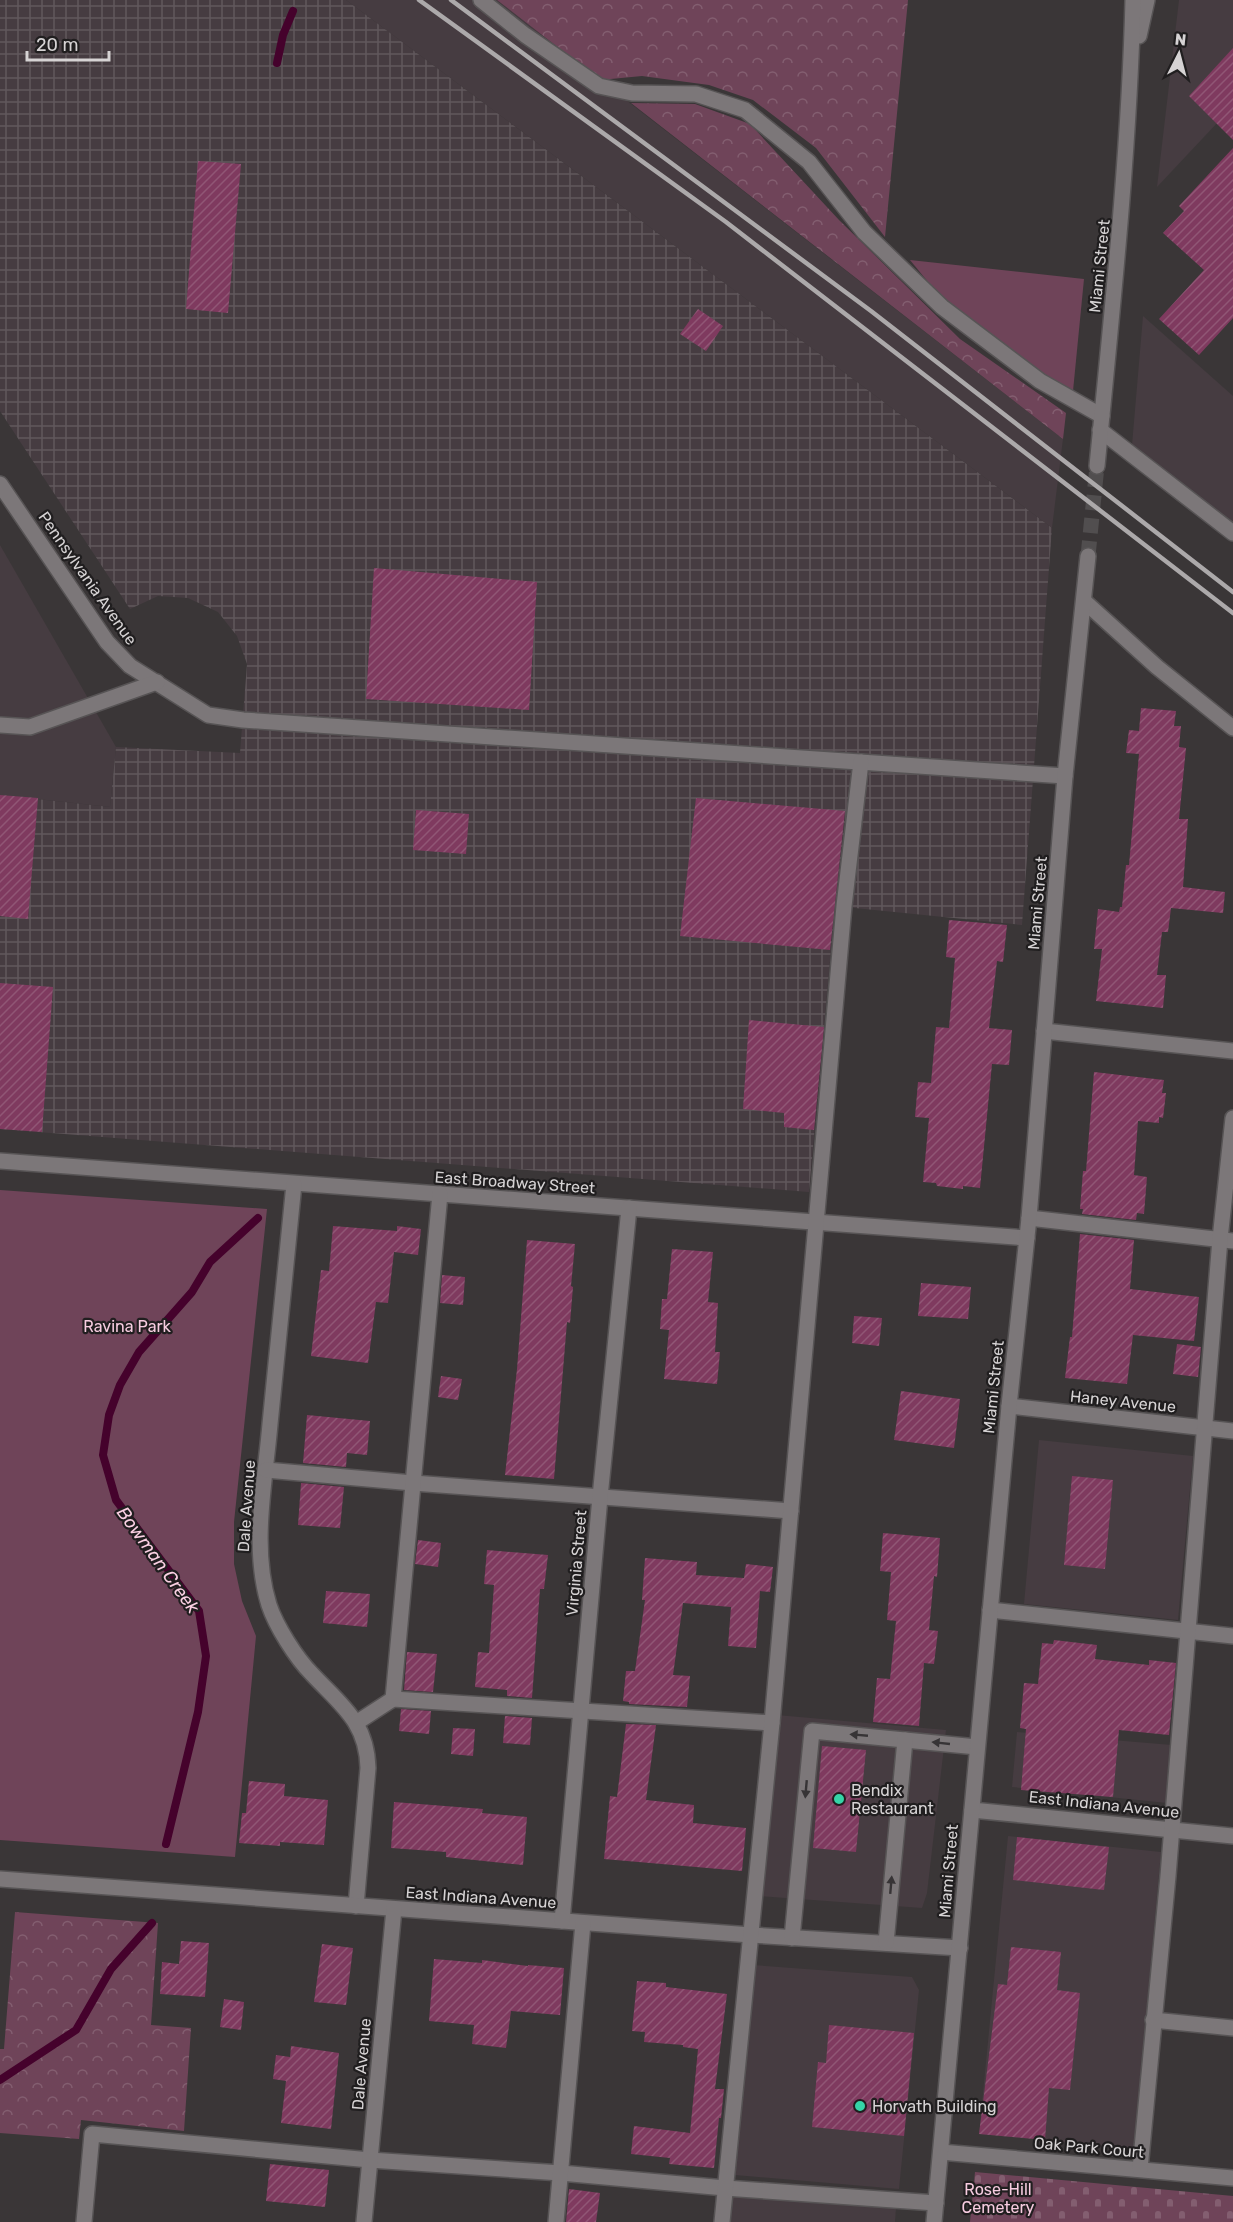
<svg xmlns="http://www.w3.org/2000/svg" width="1233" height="2222" viewBox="0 0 1233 2222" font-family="Rubik,sans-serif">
  <defs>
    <pattern id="industrial-grid" width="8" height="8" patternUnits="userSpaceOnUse" patternTransform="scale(1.5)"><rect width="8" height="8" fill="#463c41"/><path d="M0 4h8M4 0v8" fill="none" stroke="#60575c"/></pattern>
    <pattern id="forest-crowns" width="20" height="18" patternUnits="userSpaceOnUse" patternTransform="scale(1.5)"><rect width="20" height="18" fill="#6f4459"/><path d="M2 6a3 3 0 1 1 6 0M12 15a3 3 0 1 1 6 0" fill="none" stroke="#835e70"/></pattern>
    <pattern id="cemetery-stones" width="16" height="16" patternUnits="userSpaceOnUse" patternTransform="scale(1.5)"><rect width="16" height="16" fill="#6f4459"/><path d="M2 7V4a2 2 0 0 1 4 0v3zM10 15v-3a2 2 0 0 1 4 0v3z" fill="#835e70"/></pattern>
    <pattern id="building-hatch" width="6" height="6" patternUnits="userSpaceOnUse" patternTransform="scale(1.5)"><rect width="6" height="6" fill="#7f3a5f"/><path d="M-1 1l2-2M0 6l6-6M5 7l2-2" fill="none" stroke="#905675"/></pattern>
  </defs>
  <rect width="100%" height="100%" fill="#3a3637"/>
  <g fill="#463c41">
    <path d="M 346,0 L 497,0 L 1063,439 L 1052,528 Z"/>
    <path d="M 1179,0 L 1233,0 L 1233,106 L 1157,187 Z"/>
    <path d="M 1143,316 L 1233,396 L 1233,523 L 1132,445 Z"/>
    <path d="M 0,545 L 116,747 L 110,807 L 0,795 Z"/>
    <path d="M 1039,1440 L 1193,1456 L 1178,1620 L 1024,1604 Z"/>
    <path d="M 777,1715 L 946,1730 L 927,1893 L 922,1908 L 759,1896 Z"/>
    <path d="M 1017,1732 L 1172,1745 L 1167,1803 L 1012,1787 Z"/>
    <path d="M 1008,1836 L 1161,1852 L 1134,2149 L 979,2134 Z"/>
    <path d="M 753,1965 L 912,1977 L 919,1990 L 899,2189 L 735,2175 Z"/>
    <path d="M 731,2196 L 896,2208 L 895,2222 L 729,2222 Z"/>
  </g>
  <path fill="url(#industrial-grid)" d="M 0,0 L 346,0 L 1052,528 L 1022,925 L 835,906 L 809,1192 L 0,1129 L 0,795 L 110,807 L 116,747 L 240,753 L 247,664 L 237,636 L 218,612 L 188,598 L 158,596 L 130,609 L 0,411 Z"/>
  <g fill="url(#forest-crowns)">
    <path d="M 497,0 L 908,0 L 885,237 L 816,148 L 753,100 L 709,85 L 642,76 L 600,80 Z"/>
    <path d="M 631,103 L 695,104 L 750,124 L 839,220 L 960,339 L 1066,413 L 1063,439 Z"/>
    <path d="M 15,1912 L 158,1923 L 151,2025 L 191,2028 L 184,2131 L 81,2120 L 79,2139 L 0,2133 L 0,2049 L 4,2049 Z"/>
  </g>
  <path fill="url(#cemetery-stones)" d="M 975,2172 L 1233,2196 L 1233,2222 L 970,2222 Z"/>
  <g fill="#6f4459">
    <path d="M 910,260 L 1084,279 L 1073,391 L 1025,363 L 937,293 Z"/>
    <path d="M 0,1190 L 267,1209 L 234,1522 L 234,1564 L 242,1601 L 256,1636 L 235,1857 L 0,1840 Z"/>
  </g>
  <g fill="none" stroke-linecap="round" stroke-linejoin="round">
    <g stroke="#45022c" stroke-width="8">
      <path d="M 277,63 L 283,35 L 293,11"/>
      <path d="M 166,1844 L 198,1712 L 206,1656 L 199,1611 L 116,1500 L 103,1455 L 109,1415 L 120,1385 L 139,1352 L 192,1292 L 210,1262 L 258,1218"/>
      <path d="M 0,2080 L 76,2030 L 111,1969 L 152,1923"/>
    </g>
  </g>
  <g fill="url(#building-hatch)">
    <path d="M 1233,48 L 1233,140 L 1189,96 Z"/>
    <path d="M 1233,148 L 1233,318 L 1199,355 L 1159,319 L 1204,270 L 1163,233 L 1184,211 L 1179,206 Z"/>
    <path d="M 198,161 L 241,164 L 228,313 L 186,309 Z"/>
    <path d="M 698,309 L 723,326 L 706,351 L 680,334 Z"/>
    <path d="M 374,568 L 537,582 L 529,710 L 366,699 Z"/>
    <path d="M 1141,708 L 1176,711 L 1174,726 L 1181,726 L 1179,747 L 1186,748 L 1179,819 L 1188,819 L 1183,887 L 1225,892 L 1223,913 L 1171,908 L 1168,932 L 1162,932 L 1157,975 L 1166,975 L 1163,1008 L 1096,1001 L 1102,949 L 1094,949 L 1098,909 L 1119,912 L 1120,907 L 1122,907 L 1126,865 L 1129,865 L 1139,754 L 1126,753 L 1129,730 L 1139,731 Z"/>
    <path d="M 0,795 L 38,798 L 28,919 L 0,916 Z"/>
    <path d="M 696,798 L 845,811 L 830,950 L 680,936 Z"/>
    <path d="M 416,810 L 469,814 L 466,854 L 413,850 Z"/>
    <path d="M 949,920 L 1007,925 L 1003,962 L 997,961 L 989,1028 L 1012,1030 L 1009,1065 L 992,1064 L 980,1188 L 963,1186 L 963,1189 L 937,1186 L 936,1183 L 923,1182 L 929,1118 L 915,1117 L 918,1082 L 931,1083 L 936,1027 L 949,1028 L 955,958 L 946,957 Z"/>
    <path d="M 0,983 L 53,987 L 42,1132 L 0,1129 Z"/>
    <path d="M 749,1020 L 824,1027 L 814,1130 L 784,1127 L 784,1113 L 743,1109 Z"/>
    <path d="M 1094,1072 L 1164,1080 L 1162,1093 L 1166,1093 L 1163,1118 L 1159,1117 L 1159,1123 L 1138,1121 L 1134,1175 L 1147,1177 L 1144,1214 L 1137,1213 L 1136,1220 L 1082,1214 L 1083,1209 L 1080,1209 L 1083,1171 L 1086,1171 Z"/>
    <path d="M 333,1226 L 397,1231 L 397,1226 L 421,1229 L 418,1255 L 394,1252 L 388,1303 L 376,1302 L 368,1363 L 311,1356 L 321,1270 L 329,1271 Z"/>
    <path d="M 1080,1234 L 1134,1240 L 1130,1289 L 1199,1297 L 1194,1341 L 1133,1335 L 1127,1384 L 1065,1378 L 1070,1337 L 1072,1337 Z"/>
    <path d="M 527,1240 L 575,1244 L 571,1286 L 573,1287 L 570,1323 L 567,1322 L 554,1479 L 505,1475 L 517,1369 Z"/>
    <path d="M 672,1249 L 713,1252 L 708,1302 L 718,1303 L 715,1352 L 720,1352 L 717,1384 L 664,1379 L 669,1330 L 660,1329 L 662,1299 L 667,1299 Z"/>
    <path d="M 442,1275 L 465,1277 L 463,1305 L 440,1303 Z"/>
    <path d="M 921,1283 L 971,1287 L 968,1319 L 918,1316 Z"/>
    <path d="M 854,1316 L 882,1318 L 879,1346 L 852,1343 Z"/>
    <path d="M 1177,1344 L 1201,1347 L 1198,1377 L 1173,1374 Z"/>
    <path d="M 441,1376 L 462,1379 L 458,1400 L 438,1397 Z"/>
    <path d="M 901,1391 L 960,1399 L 954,1448 L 894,1440 Z"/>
    <path d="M 307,1415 L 370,1421 L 367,1455 L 347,1453 L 346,1467 L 303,1463 Z"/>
    <path d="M 1072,1476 L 1113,1480 L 1105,1569 L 1064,1565 Z"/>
    <path d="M 301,1483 L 344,1487 L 340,1528 L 298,1525 Z"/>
    <path d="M 883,1533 L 940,1538 L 937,1577 L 934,1576 L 929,1630 L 938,1631 L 934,1664 L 924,1663 L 919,1726 L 873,1722 L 877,1678 L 890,1679 L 896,1621 L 887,1620 L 891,1572 L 880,1571 Z"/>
    <path d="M 418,1540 L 441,1543 L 438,1567 L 415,1564 Z"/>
    <path d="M 487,1550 L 548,1555 L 544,1589 L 540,1589 L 532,1698 L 507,1696 L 507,1690 L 475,1687 L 478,1652 L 489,1653 L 494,1585 L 484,1584 Z"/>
    <path d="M 645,1558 L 697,1562 L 696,1575 L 744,1578 L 746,1564 L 773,1567 L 770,1592 L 760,1591 L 756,1648 L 728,1646 L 731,1607 L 683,1603 L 673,1675 L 690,1676 L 687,1707 L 629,1704 L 629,1702 L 623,1701 L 626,1671 L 635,1671 L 645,1600 L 642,1600 Z"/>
    <path d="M 326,1591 L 370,1594 L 367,1627 L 323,1623 Z"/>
    <path d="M 1054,1640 L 1097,1645 L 1095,1659 L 1149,1665 L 1149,1660 L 1176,1663 L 1169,1735 L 1119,1730 L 1113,1797 L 1021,1790 L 1026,1729 L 1020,1728 L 1024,1683 L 1038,1684 L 1042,1643 L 1053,1644 Z"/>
    <path d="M 407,1652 L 437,1654 L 433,1692 L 404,1690 Z"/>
    <path d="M 401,1709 L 431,1711 L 429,1734 L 399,1731 Z"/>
    <path d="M 505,1716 L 532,1718 L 530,1745 L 503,1743 Z"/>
    <path d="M 626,1724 L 656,1725 L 646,1800 L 694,1805 L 693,1823 L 746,1828 L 742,1871 L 604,1859 L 610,1796 L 617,1797 Z"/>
    <path d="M 453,1728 L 475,1729 L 473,1756 L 451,1754 Z"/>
    <path d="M 822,1746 L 866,1750 L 856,1852 L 813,1848 Z"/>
    <path d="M 249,1781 L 285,1784 L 284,1796 L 328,1800 L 324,1845 L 280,1842 L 280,1846 L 239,1843 L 242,1813 L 246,1813 Z"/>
    <path d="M 394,1802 L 483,1809 L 482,1813 L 527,1817 L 523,1865 L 446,1857 L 446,1852 L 391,1848 Z"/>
    <path d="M 1017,1837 L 1109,1847 L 1104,1890 L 1013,1880 Z"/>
    <path d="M 181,1941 L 209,1943 L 205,1997 L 160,1994 L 162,1962 L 179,1964 Z"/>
    <path d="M 322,1944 L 353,1948 L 346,2005 L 314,2002 Z"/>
    <path d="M 1011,1947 L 1061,1952 L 1057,1990 L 1080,1993 L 1070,2090 L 1049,2088 L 1045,2140 L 979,2134 L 998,1984 L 1007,1985 Z"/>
    <path d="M 434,1959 L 482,1963 L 482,1960 L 528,1966 L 528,1965 L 564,1968 L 560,2015 L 511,2011 L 506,2048 L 472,2044 L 474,2025 L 429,2021 Z"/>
    <path d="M 637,1981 L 666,1983 L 666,1987 L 727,1994 L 715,2089 L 724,2089 L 721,2118 L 719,2118 L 714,2168 L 669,2164 L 670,2158 L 631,2154 L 634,2126 L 690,2133 L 698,2049 L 683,2047 L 683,2045 L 644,2042 L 645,2032 L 632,2031 Z"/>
    <path d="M 224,1999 L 244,2002 L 241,2030 L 220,2027 Z"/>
    <path d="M 829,2025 L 914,2033 L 904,2136 L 812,2127 L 818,2062 L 826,2063 Z"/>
    <path d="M 291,2046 L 339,2053 L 331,2129 L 281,2123 L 286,2081 L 273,2079 L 276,2055 L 290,2057 Z"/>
    <path d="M 270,2164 L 329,2170 L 325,2207 L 266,2201 Z"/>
    <path d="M 569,2189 L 600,2193 L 596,2222 L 566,2222 Z"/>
  </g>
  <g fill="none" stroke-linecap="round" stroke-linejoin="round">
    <path stroke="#514e4f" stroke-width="15" stroke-dasharray="15 8" stroke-linecap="butt" d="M 1088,556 L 1097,466"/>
    <g stroke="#575455" stroke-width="18">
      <g id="minor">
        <path d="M 481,0 L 525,35 L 599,86 L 632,93 L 696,94 L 745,110 L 809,162 L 864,232 L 942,307 L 1040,381 L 1102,416"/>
        <path d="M 1139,36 L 1147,0"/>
        <path d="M 1100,430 L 1233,533"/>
        <path d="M 1097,466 C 1112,311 1129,156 1133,0"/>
        <path d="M 0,484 L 107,642 L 130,666 L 208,715 L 243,720 L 1065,776"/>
        <path d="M 1084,601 L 1157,667 L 1233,728"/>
        <path d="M 0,725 L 30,727 L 157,682"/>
        <path d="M 1044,1031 L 1233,1051"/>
        <path d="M 0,1161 L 1027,1238"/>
        <path d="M 294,1184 C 286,1264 278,1344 270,1424 C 265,1483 251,1547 269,1605 C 276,1626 296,1658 312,1674 C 341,1705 367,1722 368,1768 L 356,1906"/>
        <path d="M 1029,1218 L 1233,1241"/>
        <path d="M 1009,1406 L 1233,1431"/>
        <path d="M 266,1470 L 413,1483 L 791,1511"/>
        <path d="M 990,1610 L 1233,1636"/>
        <path d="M 393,1699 L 772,1723"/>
        <path d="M 356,1723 L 393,1699 L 440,1194"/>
        <path d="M 972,1810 L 1233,1836"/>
        <path d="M 0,1879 L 751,1935 L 960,1948"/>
        <path d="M 562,1921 L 600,1497 L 629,1208"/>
        <path d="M 792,1938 L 812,1731 L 977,1747"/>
        <path d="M 886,1943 L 905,1740"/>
        <path d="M 1153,2020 L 1233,2028"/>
        <path d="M 941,2152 L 1233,2178"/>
        <path d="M 1140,2169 L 1168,1876 L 1220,1239 L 1233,1118"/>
        <path d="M 84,2222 L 92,2134 L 370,2160 L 561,2173 L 725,2188 L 936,2203"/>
        <path d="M 364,2222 L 394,1909"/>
        <path d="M 556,2222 L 583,1923"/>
        <path d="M 722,2222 L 772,1723 L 844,906 L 861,762"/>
        <path d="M 934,2222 L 1009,1406 L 1029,1218 L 1065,776 L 1088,556"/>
      </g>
    </g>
    <use href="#minor" stroke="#7c7779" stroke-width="15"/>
    <g stroke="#aca9aa" stroke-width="4.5">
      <path d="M 419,0 L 726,222 L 1233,613"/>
      <path d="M 451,0 L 871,311 L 1233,592"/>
    </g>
  </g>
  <defs><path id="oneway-solid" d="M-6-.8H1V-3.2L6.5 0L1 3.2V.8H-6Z" transform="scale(1.5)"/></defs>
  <g fill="#373436">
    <use href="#oneway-solid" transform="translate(859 1735) rotate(-175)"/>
    <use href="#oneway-solid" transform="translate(941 1743) rotate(-174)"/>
    <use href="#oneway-solid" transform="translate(806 1789) rotate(95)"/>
    <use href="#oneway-solid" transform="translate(891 1885) rotate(-85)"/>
  </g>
  <g fill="#35d4a7" stroke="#201e1f" stroke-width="2">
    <circle cx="839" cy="1799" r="6"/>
    <circle cx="860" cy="2106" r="6"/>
  </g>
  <g text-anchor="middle" stroke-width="4.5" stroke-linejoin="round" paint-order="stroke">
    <g font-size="16" fill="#d6d3d4" stroke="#201e1f">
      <text transform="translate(1099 266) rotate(-84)" y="6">Miami Street</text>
      <text transform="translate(88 578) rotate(55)" y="6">Pennsylvania Avenue</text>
      <text transform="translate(1037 903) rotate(-85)" y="6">Miami Street</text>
      <text transform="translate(515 1182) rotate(4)" y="6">East Broadway Street</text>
      <text transform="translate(993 1387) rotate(-84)" y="6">Miami Street</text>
      <text transform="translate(1123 1401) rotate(6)" y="6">Haney Avenue</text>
      <text transform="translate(246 1506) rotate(-86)" y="6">Dale Avenue</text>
      <text transform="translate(576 1563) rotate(-85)" y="6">Virginia Street</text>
      <text transform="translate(1104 1804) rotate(6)" y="6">East Indiana Avenue</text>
      <text transform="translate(948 1871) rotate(-85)" y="6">Miami Street</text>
      <text transform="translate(481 1897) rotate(4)" y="6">East Indiana Avenue</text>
      <text transform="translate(361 2064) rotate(-85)" y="6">Dale Avenue</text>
      <text transform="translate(1089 2147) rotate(5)" y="6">Oak Park Court</text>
    </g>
    <g font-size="16" fill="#f7cce0" stroke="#201e1f">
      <text x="127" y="1332">Ravina Park</text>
      <text x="998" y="2195">Rose-Hill<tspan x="998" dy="18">Cemetery</tspan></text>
    </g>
    <g font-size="16" fill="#d6d3d4" stroke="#201e1f" text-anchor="start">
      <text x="851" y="1796">Bendix<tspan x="851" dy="18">Restaurant</tspan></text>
      <text x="872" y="2112">Horvath Building</text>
    </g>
    <g font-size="18" font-style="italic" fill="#fbd0e3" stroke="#201e1f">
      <text transform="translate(158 1560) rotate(54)" y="6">Bowman Creek</text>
    </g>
  </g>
  <g transform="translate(1179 54) rotate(6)" stroke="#201e1f" stroke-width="4.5" paint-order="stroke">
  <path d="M0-4.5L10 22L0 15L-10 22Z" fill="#d6d3d4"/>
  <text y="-9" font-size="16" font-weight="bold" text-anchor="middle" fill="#d6d3d4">N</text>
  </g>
  <path d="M27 51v9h82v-9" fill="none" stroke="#d6d3d4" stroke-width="3"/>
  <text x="36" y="51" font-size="18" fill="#d6d3d4" stroke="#201e1f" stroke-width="4.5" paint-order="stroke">20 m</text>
</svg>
